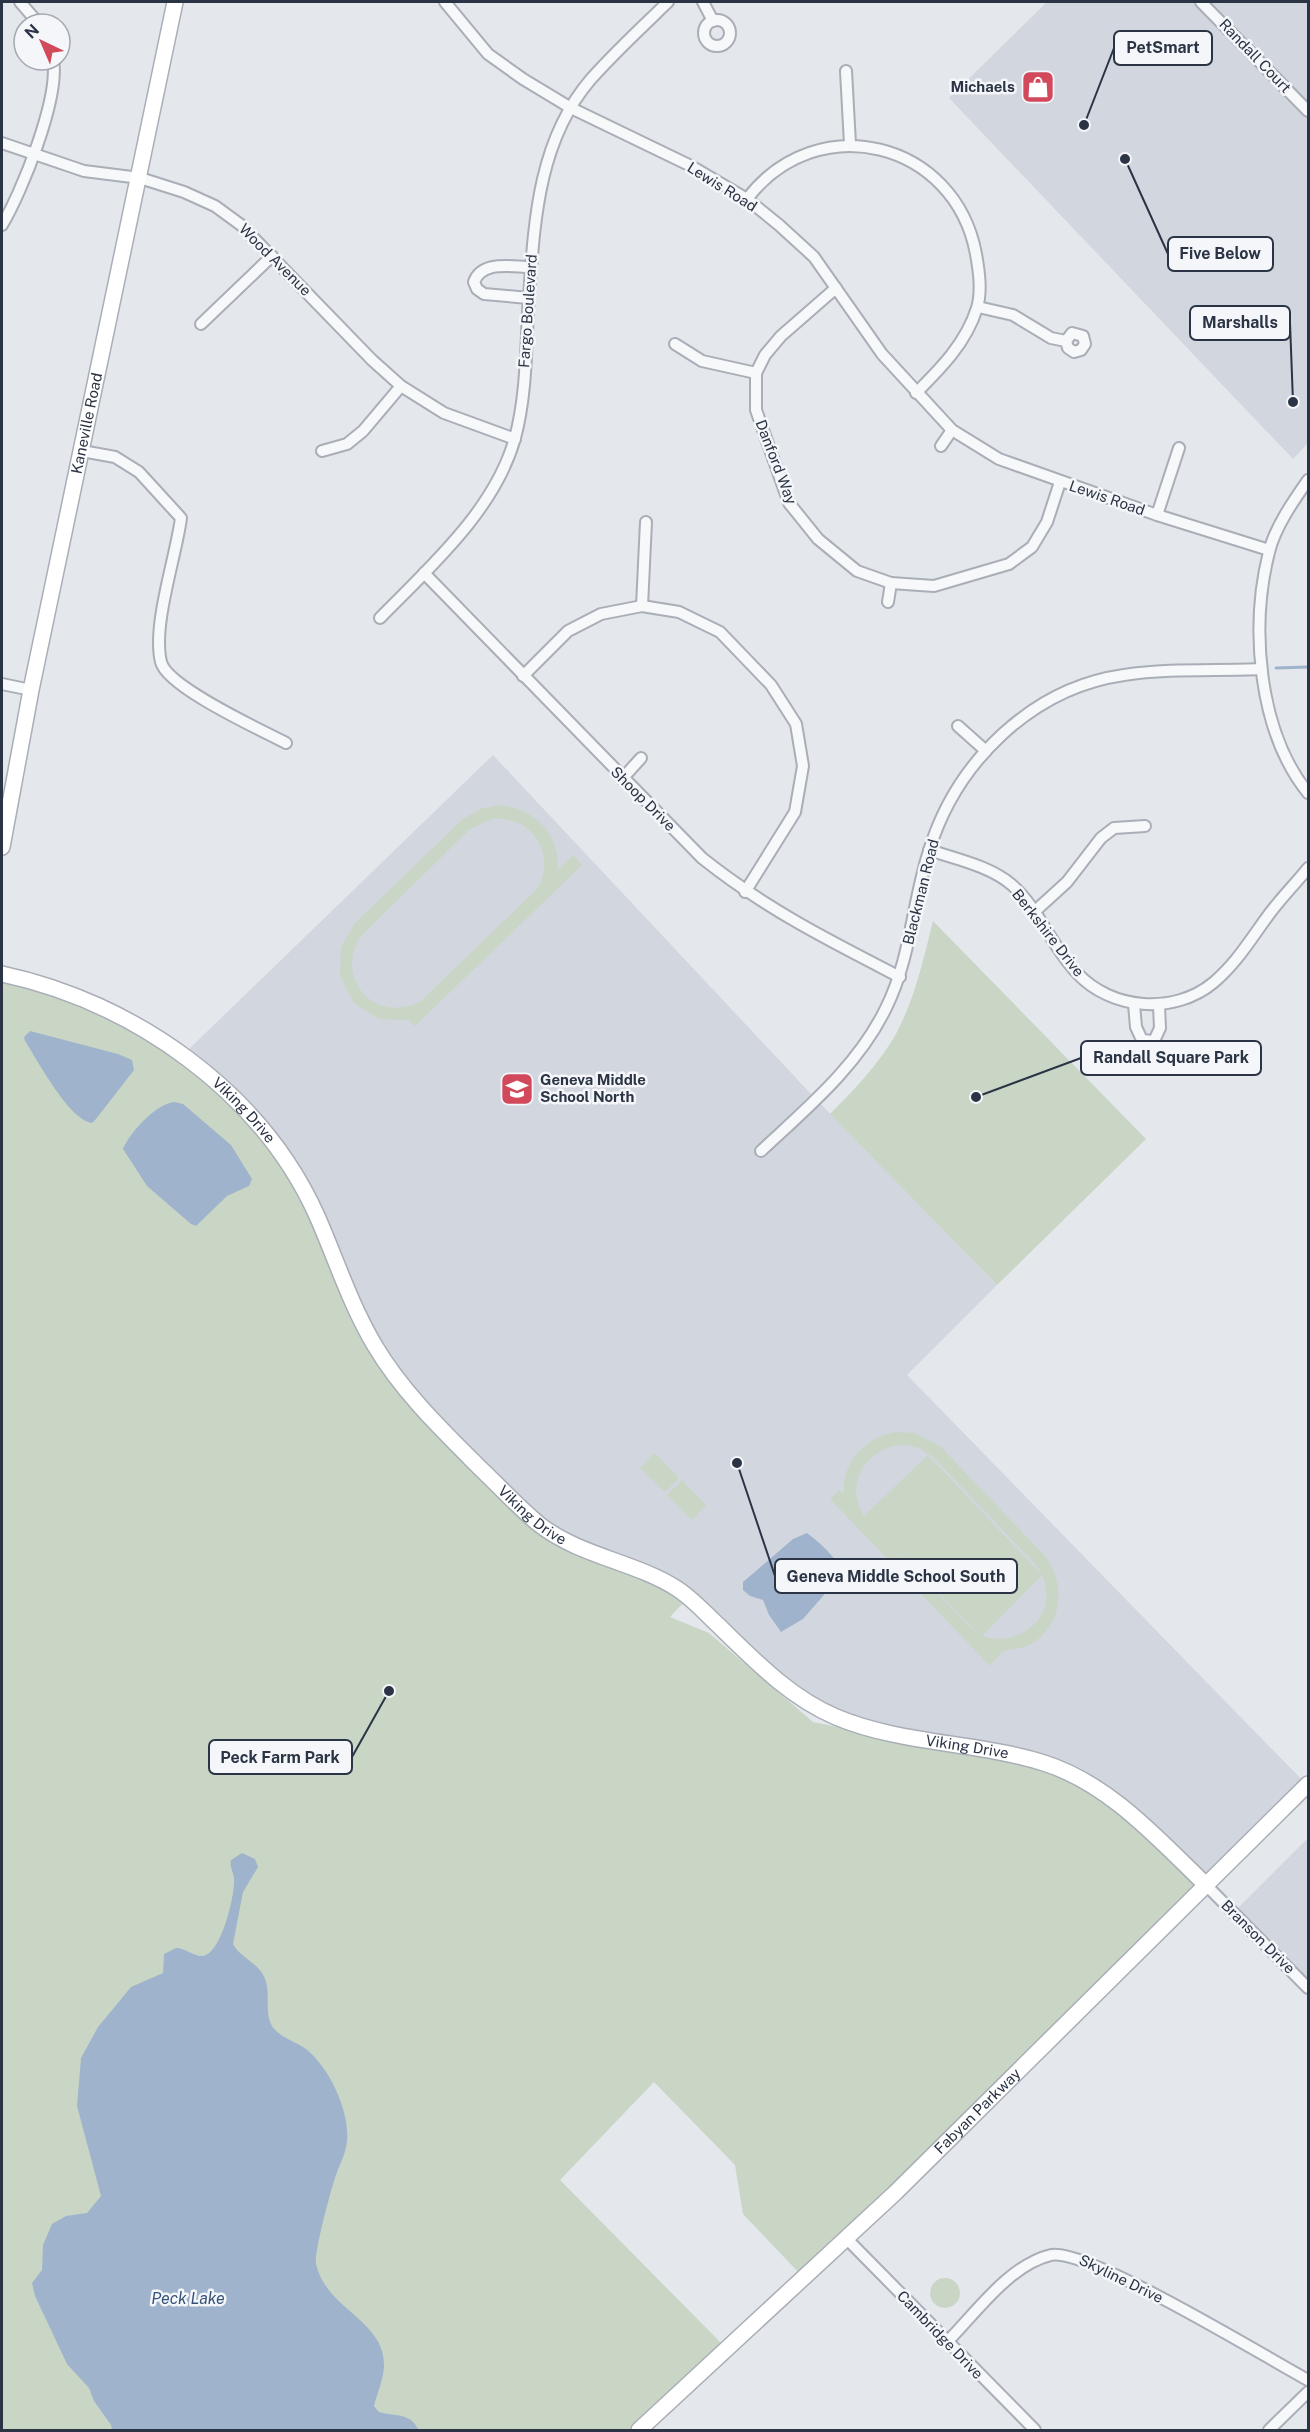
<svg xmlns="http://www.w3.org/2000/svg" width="1310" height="2432" viewBox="0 0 1310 2432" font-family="'Public Sans',sans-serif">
  <rect width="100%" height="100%" fill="#e4e7ec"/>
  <g fill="#d2d6de">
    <path d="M 1047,2 L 1308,2 L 1308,443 L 1293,459 L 949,98 Z"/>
    <path d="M 493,755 L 811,1094 L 997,1285 L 907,1375 L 1305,1783 L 1206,1878 L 1121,1801 L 870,1725 L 822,1707 L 779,1678 L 689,1589 L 551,1528 L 512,1494 L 406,1383 L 188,1050 Z"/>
    <path d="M 1308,1838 L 1308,1981 L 1237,1909 Z"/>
  </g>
  <g fill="#c9d6c5" fill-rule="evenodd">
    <path d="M 500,805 C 535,809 560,834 558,870 L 573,855 L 582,865 L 415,1026 L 409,1020 L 379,1019 L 354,1003 L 340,976 L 341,947 L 355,923 L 463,819 L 480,809 ZM 492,819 C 532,815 556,853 538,888 L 421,1001 C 376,1025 334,980 360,937 L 470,829 Z"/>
    <path d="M 933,921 L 1146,1139 L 997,1285 L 830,1114 C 853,1091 876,1067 893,1039 C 914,1003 923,961 933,921 Z"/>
    <path d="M 2,974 L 37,981 L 182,1054 L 282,1155 L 377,1350 L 541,1526 L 688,1598 L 670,1617 L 709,1633 L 813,1722 L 1067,1773 L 1207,1886 L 803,2277 L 743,2214 L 735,2165 L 654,2082 L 560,2180 L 727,2349 L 639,2430 L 2,2430 Z"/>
    <path d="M 894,1432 L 914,1433 L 940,1446 L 1045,1556 C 1066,1584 1063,1623 1033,1643 C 1022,1650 1008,1648 1002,1652 C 999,1654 993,1663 990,1666 L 830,1499 L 839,1490 L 844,1494 C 842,1462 864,1439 894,1432 ZM 904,1445 L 919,1448 L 932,1456 L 1035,1564 L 1042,1575 L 928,1455 L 864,1516 C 843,1484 867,1446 904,1445 ZM 865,1517 L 978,1633 L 969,1626 ZM 1042,1575 C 1060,1614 1021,1649 982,1636 Z"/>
    <path d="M 655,1453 L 679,1478 L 665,1492 L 640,1468 Z"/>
    <path d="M 682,1480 L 706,1505 L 692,1520 L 667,1495 Z"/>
    <circle cx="945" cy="2293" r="15"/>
  </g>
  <g fill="#9fb4cc">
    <path d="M 30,1031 L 118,1054 L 132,1060 L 134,1070 L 96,1119 L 92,1123 C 69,1120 38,1061 25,1041 L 24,1037 Z"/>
    <path d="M 174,1102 L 183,1104 L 231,1145 L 252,1179 L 249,1186 L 227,1196 L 196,1226 L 191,1224 L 147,1186 L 123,1149 C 130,1132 156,1104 174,1102 Z"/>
    <path d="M 807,1533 C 822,1544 841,1562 846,1580 L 830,1588 L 803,1619 L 781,1632 L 769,1615 L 763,1600 L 750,1596 L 743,1590 L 743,1582 L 793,1539 Z"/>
    <path d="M 242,1853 L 255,1859 L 258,1867 L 243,1892 L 233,1944 C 240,1957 254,1961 262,1973 C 273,1989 263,2010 272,2026 C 279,2037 295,2041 306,2049 C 329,2067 350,2111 347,2141 C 346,2153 340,2164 336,2175 C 331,2189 314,2252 316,2264 C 327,2311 386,2320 384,2367 C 383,2381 377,2393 374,2406 L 379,2412 C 397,2417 409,2412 419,2430 L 112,2430 L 111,2425 L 94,2401 L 89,2388 L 67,2364 L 35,2296 L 32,2283 L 42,2270 L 43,2245 L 52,2224 L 66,2216 L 87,2213 L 101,2196 L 77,2106 L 81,2058 L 98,2027 L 131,1987 L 163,1973 L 164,1954 L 176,1948 C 185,1948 193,1956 202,1956 C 221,1955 234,1898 234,1882 C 235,1874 229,1868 231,1860 Z"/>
  </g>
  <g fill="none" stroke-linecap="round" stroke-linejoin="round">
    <path stroke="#9fb4cc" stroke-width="3" d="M 1276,668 L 1308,667"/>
    <g stroke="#a9aeb7" stroke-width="14">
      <g id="street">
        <path d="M 20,2 L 39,24"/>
        <path d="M 445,2 L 488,54 L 523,79 L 571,108 L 691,166 L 747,199 L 779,225 L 814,257 L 882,354 L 952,430 L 999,459 L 1157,515 L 1269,550"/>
        <path d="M 703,2 L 713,21"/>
        <path d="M 1201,2 L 1308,111"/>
        <circle cx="717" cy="33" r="13"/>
        <path d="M 846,71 L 850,144"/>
        <path d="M 2,143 L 84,171 L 140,178 L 184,192 L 215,206 L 241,225 L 372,360 L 401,386 L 444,413 L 515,439"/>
        <path d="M 747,199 C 817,107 955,141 976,254 C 979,271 982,291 977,308 C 966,343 941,368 916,393"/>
        <path d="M 2,225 C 22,192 60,97 53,60"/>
        <path d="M 836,288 L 781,336 L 765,355 L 756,373 L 756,410 L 789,503 L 818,539 L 857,571 L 891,583 L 934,586 L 1009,564 L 1032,547 L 1047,522 L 1060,482"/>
        <path d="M 529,298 L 484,294 L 477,289 L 474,282 C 482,260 511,267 531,267"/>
        <path d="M 978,307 L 1013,315 L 1051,338 L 1066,341 L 1068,348 L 1074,352 L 1081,350 L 1085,344 L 1083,336 L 1072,333 L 1066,341"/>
        <path d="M 201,324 L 272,256"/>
        <path d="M 675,344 L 702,361 L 756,373"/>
        <path d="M 941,446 L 952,430"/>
        <path d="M 82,451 L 115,457 L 139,472 L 181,518 C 176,557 152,625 161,662 C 167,687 261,730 286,743"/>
        <path d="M 322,451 L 347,444 L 363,431 L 401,386"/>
        <path d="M 1308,480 C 1294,500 1275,527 1269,552 C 1250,627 1258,731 1308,793"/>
        <path d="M 1157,515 L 1179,448"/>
        <path d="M 424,573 L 702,858 C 766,909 828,940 900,977"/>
        <path d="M 888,602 L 891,583"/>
        <path d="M 642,606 L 646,522"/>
        <path d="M 380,618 C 430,567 495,510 515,438 C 526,397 526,353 528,311 C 534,231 535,144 591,79 C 615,52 642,27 668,2"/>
        <path d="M 523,676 L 568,631 L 601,614 L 642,606 L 679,612 L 720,632 L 771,685 L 796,724 L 803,766 L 795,812 L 745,892"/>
        <path d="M 2,684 L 31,690"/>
        <path d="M 958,726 L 986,751"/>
        <path d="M 622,779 L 641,758"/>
        <path d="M 929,850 C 956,859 990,866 1012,885 C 1039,909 1052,947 1077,973 C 1111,1010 1174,1015 1213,983 C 1237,963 1252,937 1270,913 C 1282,897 1296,883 1308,868"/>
        <path d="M 1033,913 L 1067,882 L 1101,838 L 1114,828 L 1145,826"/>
        <path d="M 1134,1004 L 1136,1027 L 1142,1040 L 1154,1041 L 1160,1028 L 1159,1006"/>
        <path d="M 761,1151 C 807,1108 858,1066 886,1008 C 911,958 912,903 929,851 C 956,762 1032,688 1124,675 C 1169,668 1216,671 1261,669"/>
        <path d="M 1207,1886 L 1308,1988"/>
        <path d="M 846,2238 L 1035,2430"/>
        <path d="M 947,2342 C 976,2313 1009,2265 1051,2255 C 1086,2247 1267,2358 1308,2380"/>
        <path d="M 1269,2430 L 1308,2392"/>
      </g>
    </g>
    <g stroke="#a9aeb7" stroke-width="18">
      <g id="secondary">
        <path id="s1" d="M 2,847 L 31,690 L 175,2"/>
        <path id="s2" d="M 2,974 C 133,1002 261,1091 317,1216 C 336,1259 350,1304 375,1346 C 403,1393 444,1432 483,1471 C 502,1489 520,1509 540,1525 C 580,1556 635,1562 676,1588 C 692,1598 705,1613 718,1625 C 754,1660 789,1697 836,1717 C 900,1744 977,1742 1044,1763 C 1110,1784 1158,1839 1207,1886"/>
        <path id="s3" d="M 639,2430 L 895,2193 L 1308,1784"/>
      </g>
    </g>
    <use href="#street" stroke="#f7f8fa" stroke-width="10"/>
    <use href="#secondary" stroke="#fff" stroke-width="15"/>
  </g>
  <defs>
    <g id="shop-square" transform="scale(1.725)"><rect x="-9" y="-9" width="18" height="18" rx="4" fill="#d1495b" stroke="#f4f6f9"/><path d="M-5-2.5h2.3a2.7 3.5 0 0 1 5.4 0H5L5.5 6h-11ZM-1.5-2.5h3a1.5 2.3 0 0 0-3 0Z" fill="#fff"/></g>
    <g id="school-square" transform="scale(1.725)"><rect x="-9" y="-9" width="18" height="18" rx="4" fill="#d1495b" stroke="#f4f6f9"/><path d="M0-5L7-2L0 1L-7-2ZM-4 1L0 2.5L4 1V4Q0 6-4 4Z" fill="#fff"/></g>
  </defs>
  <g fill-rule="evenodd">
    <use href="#shop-square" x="1038" y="87"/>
    <use href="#school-square" x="517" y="1089"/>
  </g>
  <g text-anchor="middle" stroke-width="5" stroke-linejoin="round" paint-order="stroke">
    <g font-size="15" fill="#2b3445" stroke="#f4f6f9">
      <text transform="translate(1255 56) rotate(46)" y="5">Randall Court</text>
      <text transform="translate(722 187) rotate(32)" y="5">Lewis Road</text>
      <text transform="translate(275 260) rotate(45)" y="5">Wood Avenue</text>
      <text transform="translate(528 311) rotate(-86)" y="5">Fargo Boulevard</text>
      <text dy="5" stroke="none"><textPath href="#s1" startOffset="432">Kaneville Road</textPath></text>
      <text transform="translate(776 462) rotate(69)" y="5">Danford Way</text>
      <text transform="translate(1107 498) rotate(19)" y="5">Lewis Road</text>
      <text transform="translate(643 799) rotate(45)" y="5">Shoop Drive</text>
      <text transform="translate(921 892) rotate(-76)" y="5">Blackman Road</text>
      <text transform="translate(1048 933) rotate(52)" y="5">Berkshire Drive</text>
      <text dy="5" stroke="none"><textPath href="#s2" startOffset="282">Viking Drive</textPath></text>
      <text dy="5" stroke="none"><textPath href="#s2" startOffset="786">Viking Drive</textPath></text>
      <text dy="5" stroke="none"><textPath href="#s2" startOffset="1290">Viking Drive</textPath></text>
      <text transform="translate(1258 1937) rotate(45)" y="5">Branson Drive</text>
      <text dy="5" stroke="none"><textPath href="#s3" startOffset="465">Fabyan Parkway</textPath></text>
      <text transform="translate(1121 2279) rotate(26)" y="5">Skyline Drive</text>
      <text transform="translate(940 2335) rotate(46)" y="5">Cambridge Drive</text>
    </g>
    <g font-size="15" font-weight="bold" fill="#2b3445" stroke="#f4f6f9" text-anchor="end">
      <text x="1015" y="92">Michaels</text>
      <text x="540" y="1085" text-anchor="start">Geneva Middle<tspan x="540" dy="17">School North</tspan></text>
    </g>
    <g font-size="16" font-style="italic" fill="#34527a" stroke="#f4f6f9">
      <text x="188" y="2304">Peck Lake</text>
    </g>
  </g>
  <path fill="none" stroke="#2b3445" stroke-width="2" d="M1084 125L1114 48M1125 159L1168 254M1293 402L1290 323M976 1097L1081 1058M737 1463L775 1576M389 1691L352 1757"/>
  <g fill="#2b3445" stroke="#f4f6f9" stroke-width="2">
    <circle cx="1084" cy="125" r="6"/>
    <circle cx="1125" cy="159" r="6"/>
    <circle cx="1293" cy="402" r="6"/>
    <circle cx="976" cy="1097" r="6"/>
    <circle cx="737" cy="1463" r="6"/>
    <circle cx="389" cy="1691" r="6"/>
  </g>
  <g fill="#f4f6f9" stroke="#2b3445" stroke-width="2">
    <rect x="1114" y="31" width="98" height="34" rx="6"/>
    <rect x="1168" y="237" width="105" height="34" rx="6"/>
    <rect x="1190" y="306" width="100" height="34" rx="6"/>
    <rect x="1081" y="1041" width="180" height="34" rx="6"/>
    <rect x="775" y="1559" width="242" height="34" rx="6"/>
    <rect x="209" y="1740" width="143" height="34" rx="6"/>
  </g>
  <g font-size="16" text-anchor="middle" font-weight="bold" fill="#2b3445">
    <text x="1163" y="53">PetSmart</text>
    <text x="1220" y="259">Five Below</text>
    <text x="1240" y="328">Marshalls</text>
    <text x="1171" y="1063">Randall Square Park</text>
    <text x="896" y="1582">Geneva Middle School South</text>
    <text x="280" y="1763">Peck Farm Park</text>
  </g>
  <rect width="1310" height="2432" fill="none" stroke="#2b3445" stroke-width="6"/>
  <g transform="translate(42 42) rotate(316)"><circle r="28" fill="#f4f6f9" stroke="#a4a8b1" stroke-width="1.5"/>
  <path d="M0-4.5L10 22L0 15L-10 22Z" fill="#d1495b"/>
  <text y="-9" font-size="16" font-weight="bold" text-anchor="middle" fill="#2b3445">N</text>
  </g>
</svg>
